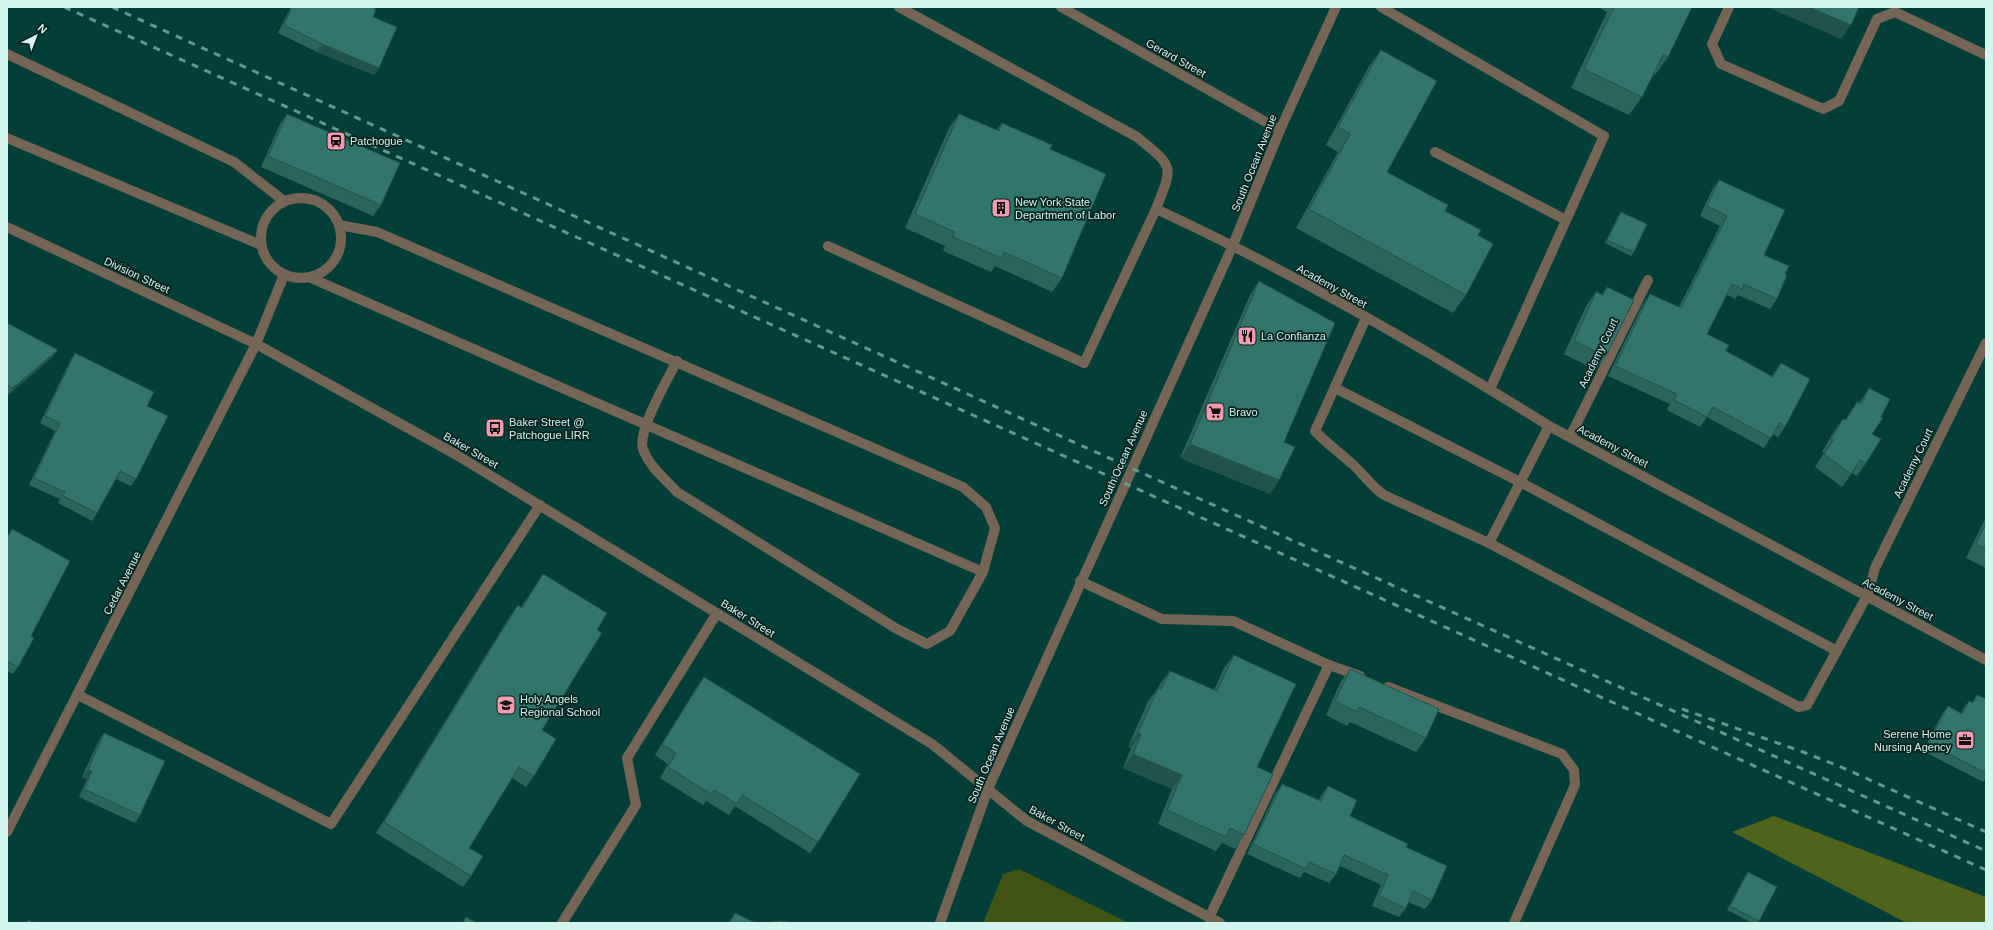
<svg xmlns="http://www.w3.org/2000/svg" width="1993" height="930" viewBox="0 0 1993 930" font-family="Helvetica,sans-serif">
  <rect width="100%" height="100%" fill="#043e38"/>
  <path fill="#425413" d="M 1019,869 L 1129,923 L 983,923 L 1003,874 Z"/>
  <path fill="#4f631c" d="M 1774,816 L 1986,897 L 1986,923 L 1907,923 L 1732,832 Z"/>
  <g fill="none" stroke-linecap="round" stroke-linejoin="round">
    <g stroke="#756555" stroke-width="10">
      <path d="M 899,7 L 1137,137 C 1175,168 1173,165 1156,209 C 1290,271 1423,347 1549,426 L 1986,660"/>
      <path d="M 1061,7 L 1280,130"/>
      <path d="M 1381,7 L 1604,136 L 1490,389"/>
      <path d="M 1729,7 L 1712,44 L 1721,64 L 1823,109 L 1839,101 L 1877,19 L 1895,12 L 1986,55"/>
      <path d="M 7,54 L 234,162 L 284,201"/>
      <path d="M 7,138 L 261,245"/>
      <path d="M 1435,152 L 1566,220"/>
      <circle cx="301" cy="238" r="40"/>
      <path d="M 7,227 L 256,344 L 455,454 L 932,744 L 1027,821 L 1220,923"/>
      <path d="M 828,246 L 1084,363 L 1156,209"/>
      <path d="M 311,278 L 983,572 L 995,528 L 986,507 L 963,487 L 377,232 L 339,225"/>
      <path d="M 1366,318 L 1315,431 C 1326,443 1339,452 1351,463 C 1363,473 1371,486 1384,495 L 1489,543 L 1799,707 L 1807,705 L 1867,596 L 1875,568 L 1986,343"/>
      <path d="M 677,361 C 668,378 637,431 643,449 C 649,466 665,479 677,492 L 897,629 L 927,644 L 950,631 L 983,572"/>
      <path d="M 1335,388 L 1520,482 L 1837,651"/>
      <path d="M 1570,437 L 1648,280"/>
      <path d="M 1489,543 L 1549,426"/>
      <path d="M 1080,581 L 1162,619 L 1233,621 L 1329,665 L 1360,676"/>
      <path d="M 1388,687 L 1562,754 L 1574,770 L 1575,785 L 1514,923"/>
      <path d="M 78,695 L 331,824 L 540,505"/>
      <path d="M 7,832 L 256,344 L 284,275"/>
      <path d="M 1209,918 L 1329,665"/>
      <path d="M 562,923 L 636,805 L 627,758 L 717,613"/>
      <path d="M 940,923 L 988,789 L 1233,245 L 1280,130 L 1336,7"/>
    </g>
    <g stroke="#689690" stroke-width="3" stroke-dasharray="7 7" stroke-linecap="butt">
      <path d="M 64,7 L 1986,870"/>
      <path d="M 112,7 L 1162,482 L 1986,851"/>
      <path d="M 1682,709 L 1803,752 L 1841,767 L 1986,832"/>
    </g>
  </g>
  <g fill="#2a655d">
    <path d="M 291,7 L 372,7 L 379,68 L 374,75 L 317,52 L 278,33 Z"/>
    <path d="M 1598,7 L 1692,7 L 1668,57 L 1655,75 L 1653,74 L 1642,97 L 1629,115 L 1571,88 L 1607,12 Z"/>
    <path d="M 1381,50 L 1387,172 L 1445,211 L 1478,235 L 1466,295 L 1453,313 L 1296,228 L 1338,152 L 1326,145 L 1368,68 Z"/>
    <path d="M 287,114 L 381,205 L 373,216 L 261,167 L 280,124 Z"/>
    <path d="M 959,114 L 997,130 L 1002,123 L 1050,149 L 1062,278 L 1052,292 L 995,266 L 991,272 L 943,251 L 945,246 L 905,228 L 949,128 Z"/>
    <path d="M 1719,180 L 1764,255 L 1785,274 L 1777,299 L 1770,309 L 1738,295 L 1735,299 L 1727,295 L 1707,334 L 1726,351 L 1772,376 L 1781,363 L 1785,427 L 1778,437 L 1773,434 L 1764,448 L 1707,417 L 1700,427 L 1667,410 L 1670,404 L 1608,376 L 1643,304 L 1650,294 L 1679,307 L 1720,226 L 1700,216 L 1712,190 Z"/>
    <path d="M 1621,212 L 1634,252 L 1631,256 L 1605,243 L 1618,216 Z"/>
    <path d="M 1259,281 L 1284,442 L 1279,480 L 1270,494 L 1180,458 L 1250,295 Z"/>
    <path d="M 1607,287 L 1606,356 L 1596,370 L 1564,354 L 1586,306 L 1596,292 L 1602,294 Z"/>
    <path d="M 7,323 L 53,357 L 8,395 L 7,395 Z"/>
    <path d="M 75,353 L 147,406 L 136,479 L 131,486 L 116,479 L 97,513 L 92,521 L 58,503 L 60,499 L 29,485 L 55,431 L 40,423 L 70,361 Z"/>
    <path d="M 1869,388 L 1872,434 L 1866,463 L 1857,476 L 1852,473 L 1842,487 L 1815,467 L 1824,453 L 1822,452 L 1834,431 L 1843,419 L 1845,420 L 1857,402 L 1859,403 Z"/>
    <path d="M 1986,517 L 1986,568 L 1966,558 Z"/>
    <path d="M 12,529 L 31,636 L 18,667 L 13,674 L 7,671 L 7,536 Z"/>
    <path d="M 543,574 L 597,630 L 542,730 L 534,776 L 526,787 L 512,778 L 469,848 L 471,876 L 463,887 L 376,833 L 510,616 L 518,605 L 521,607 Z"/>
    <path d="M 1234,655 L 1257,767 L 1244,835 L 1235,849 L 1222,843 L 1216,851 L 1158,824 L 1172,789 L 1123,768 L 1131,748 L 1128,747 L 1148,701 L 1158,688 L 1160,684 L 1170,671 L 1214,690 L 1224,668 Z"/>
    <path d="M 1350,669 L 1426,738 L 1416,752 L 1350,722 L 1347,726 L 1326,715 L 1340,683 Z"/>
    <path d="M 704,677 L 818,842 L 810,853 L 735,806 L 729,815 L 706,801 L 703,805 L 660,778 L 668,764 L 655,755 L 696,688 Z"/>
    <path d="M 1977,695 L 1986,699 L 1986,778 L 1983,782 L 1923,751 L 1942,714 L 1948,706 L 1961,713 L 1963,709 L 1969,701 L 1972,703 Z"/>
    <path d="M 104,733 L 140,815 L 135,823 L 79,797 L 87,779 L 82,777 L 99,740 Z"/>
    <path d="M 1282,784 L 1319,800 L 1321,796 L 1328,786 L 1350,816 L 1406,847 L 1432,900 L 1425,909 L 1408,902 L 1406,908 L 1399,917 L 1372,906 L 1381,885 L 1340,866 L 1336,874 L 1329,883 L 1304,872 L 1300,878 L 1247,854 L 1275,794 Z"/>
    <path d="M 1748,872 L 1759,921 L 1757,923 L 1752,923 L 1727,910 L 1745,876 Z"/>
    <path d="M 735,913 L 756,923 L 728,923 Z"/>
  </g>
  <g fill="#22524c">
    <path d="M 1767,7 L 1809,7 L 1851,25 L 1841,39 Z"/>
    <path d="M 322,44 L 379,68 L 374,75 L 317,52 Z"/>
    <path d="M 58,350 L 53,357 L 8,395 L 13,388 Z"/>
    <path d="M 1190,444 L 1279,480 L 1270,494 L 1180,458 Z"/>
    <path d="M 1138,733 L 1141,734 L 1131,748 L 1128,747 Z"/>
    <path d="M 1133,754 L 1182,775 L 1172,789 L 1123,768 Z"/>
    <path d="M 88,770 L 92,771 L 87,779 L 82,777 Z"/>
  </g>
  <g fill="#31756c" stroke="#22524c">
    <path d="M 292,7 L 372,7 L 376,9 L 373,17 L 397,27 L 379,68 L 322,44 L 284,25 Z"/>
    <path d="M 1614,7 L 1692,7 L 1668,57 L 1663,55 L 1642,97 L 1584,69 Z"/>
    <path d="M 1809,7 L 1859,7 L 1851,25 Z"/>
    <path d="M 1381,50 L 1437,81 L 1387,172 L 1448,205 L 1445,211 L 1481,230 L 1478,235 L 1493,244 L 1466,295 L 1309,209 L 1350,134 L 1338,127 Z"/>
    <path d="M 287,114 L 400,163 L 381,205 L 268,156 Z"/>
    <path d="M 959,114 L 999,131 L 1002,123 L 1052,145 L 1050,149 L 1106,174 L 1062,278 L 1004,252 L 1001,258 L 953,237 L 955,232 L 915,214 Z"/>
    <path d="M 1719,180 L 1785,210 L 1764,255 L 1789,266 L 1785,274 L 1787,275 L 1777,299 L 1744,284 L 1742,289 L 1732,284 L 1707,334 L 1729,345 L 1726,351 L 1773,377 L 1781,363 L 1810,379 L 1785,427 L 1779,423 L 1771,438 L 1713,407 L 1707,417 L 1674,400 L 1677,394 L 1615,366 L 1650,294 L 1681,308 L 1727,216 L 1707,206 Z"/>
    <path d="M 1621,212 L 1647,224 L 1634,252 L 1607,240 Z"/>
    <path d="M 1259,281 L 1335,323 L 1284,442 L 1295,447 L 1279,480 L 1190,444 Z"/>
    <path d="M 1607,287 L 1634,300 L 1606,356 L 1574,341 L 1596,292 L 1603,295 Z"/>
    <path d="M 7,323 L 58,350 L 13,388 L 7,385 Z"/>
    <path d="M 75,353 L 154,392 L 147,406 L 168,416 L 136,479 L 120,471 L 97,513 L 63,496 L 65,492 L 34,478 L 60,423 L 45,416 Z"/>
    <path d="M 1869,388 L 1890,399 L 1881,417 L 1883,418 L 1872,434 L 1881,439 L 1866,463 L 1860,460 L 1851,474 L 1824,454 L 1833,440 L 1831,439 L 1843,419 L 1846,420 L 1857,402 L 1861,404 Z"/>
    <path d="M 1986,523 L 1986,549 L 1976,544 Z"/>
    <path d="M 12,529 L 70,561 L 31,636 L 34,638 L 18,667 L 7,661 L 7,539 Z"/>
    <path d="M 543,574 L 607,613 L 597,630 L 602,633 L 600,636 L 542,730 L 556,739 L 534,776 L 519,767 L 469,848 L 483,856 L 471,876 L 384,822 L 518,605 L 522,608 Z"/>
    <path d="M 1234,655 L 1296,684 L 1257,767 L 1273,774 L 1244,835 L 1230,828 L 1226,837 L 1167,810 L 1182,775 L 1133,754 L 1141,734 L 1138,733 L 1158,688 L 1161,689 L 1170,671 L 1217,691 Z"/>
    <path d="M 1350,669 L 1439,709 L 1426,738 L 1359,707 L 1357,712 L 1335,701 Z"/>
    <path d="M 704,677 L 860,774 L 818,842 L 742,795 L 737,804 L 714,790 L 711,794 L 668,767 L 676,753 L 662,744 Z"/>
    <path d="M 1977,695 L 1986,699 L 1986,773 L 1928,743 L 1948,706 L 1962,714 L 1969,701 L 1973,703 Z"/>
    <path d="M 104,733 L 165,761 L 140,815 L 84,789 L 92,771 L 88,770 Z"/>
    <path d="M 1282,784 L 1321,801 L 1328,786 L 1357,800 L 1350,816 L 1408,844 L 1406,847 L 1447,866 L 1432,900 L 1413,891 L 1406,908 L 1379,896 L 1388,875 L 1344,855 L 1336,874 L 1309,862 L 1306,869 L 1253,844 Z"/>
    <path d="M 1748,872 L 1777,887 L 1759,921 L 1730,906 Z"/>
    <path d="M 735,913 L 756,923 L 730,923 Z"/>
    <path d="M 466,917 L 477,923 L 463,923 Z"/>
    <path d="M 28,920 L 35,923 L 27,923 Z"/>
    <path d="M 780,921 L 793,923 L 767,923 Z"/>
  </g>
  <defs>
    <g id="station-square" transform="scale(1)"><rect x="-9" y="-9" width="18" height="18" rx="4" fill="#f29aaf" stroke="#05221e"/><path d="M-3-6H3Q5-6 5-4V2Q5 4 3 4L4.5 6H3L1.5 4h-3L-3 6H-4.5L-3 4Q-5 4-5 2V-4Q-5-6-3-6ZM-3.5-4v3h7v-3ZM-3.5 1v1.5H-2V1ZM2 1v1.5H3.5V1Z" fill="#111"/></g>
    <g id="building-square" transform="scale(1)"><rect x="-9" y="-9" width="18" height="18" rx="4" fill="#f29aaf" stroke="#05221e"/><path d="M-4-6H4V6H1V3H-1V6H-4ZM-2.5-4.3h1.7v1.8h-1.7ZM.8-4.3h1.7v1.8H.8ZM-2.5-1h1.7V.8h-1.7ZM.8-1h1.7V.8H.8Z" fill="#111"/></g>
    <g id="restaurant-square" transform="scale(1)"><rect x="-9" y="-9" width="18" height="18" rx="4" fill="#f29aaf" stroke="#05221e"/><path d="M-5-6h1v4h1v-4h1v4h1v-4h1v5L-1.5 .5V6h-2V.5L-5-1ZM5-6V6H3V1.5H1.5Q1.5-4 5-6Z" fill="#111"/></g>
    <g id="supermarket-square" transform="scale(1)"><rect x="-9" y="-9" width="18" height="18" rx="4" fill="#f29aaf" stroke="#05221e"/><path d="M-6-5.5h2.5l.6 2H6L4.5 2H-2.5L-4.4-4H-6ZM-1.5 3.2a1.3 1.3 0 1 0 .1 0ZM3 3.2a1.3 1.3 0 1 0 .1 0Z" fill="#111"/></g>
    <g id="bus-square" transform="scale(1)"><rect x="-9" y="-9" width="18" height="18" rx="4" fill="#f29aaf" stroke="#05221e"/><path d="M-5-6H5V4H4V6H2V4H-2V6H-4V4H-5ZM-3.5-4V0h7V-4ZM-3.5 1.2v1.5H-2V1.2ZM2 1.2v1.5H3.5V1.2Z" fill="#111"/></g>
    <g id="school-square" transform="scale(1)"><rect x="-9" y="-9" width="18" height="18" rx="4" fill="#f29aaf" stroke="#05221e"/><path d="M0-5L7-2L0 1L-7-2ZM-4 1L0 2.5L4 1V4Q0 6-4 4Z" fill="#111"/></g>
    <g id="office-square" transform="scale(1)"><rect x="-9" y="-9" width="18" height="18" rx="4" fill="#f29aaf" stroke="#05221e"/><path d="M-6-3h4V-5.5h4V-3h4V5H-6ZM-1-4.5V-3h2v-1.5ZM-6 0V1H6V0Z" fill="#111"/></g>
  </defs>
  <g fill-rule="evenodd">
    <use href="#station-square" x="336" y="141"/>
    <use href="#building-square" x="1001" y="208"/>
    <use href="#restaurant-square" x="1247" y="336"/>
    <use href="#supermarket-square" x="1215" y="412"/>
    <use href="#bus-square" x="495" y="428"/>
    <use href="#school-square" x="506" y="705"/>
    <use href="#office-square" x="1965" y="740"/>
  </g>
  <g text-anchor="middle" stroke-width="3.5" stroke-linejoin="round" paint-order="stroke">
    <g font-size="11" fill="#d4f5ef" stroke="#05221e">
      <text transform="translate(1176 58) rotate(29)" y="4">Gerard Street</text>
      <text transform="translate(1254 163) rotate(-68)" y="4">South Ocean Avenue</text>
      <text transform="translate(137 275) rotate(25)" y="4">Division Street</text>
      <text transform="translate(1332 286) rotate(29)" y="4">Academy Street</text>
      <text transform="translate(1598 353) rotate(-64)" y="4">Academy Court</text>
      <text transform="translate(1613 446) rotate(28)" y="4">Academy Street</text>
      <text transform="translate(471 450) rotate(30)" y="4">Baker Street</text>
      <text transform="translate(1123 458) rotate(-66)" y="4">South Ocean Avenue</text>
      <text transform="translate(1913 463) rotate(-64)" y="4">Academy Court</text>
      <text transform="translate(122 583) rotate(-63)" y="4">Cedar Avenue</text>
      <text transform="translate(1898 599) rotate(28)" y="4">Academy Street</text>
      <text transform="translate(748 618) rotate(32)" y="4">Baker Street</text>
      <text transform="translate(991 755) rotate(-67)" y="4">South Ocean Avenue</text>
      <text transform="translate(1057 823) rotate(29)" y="4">Baker Street</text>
    </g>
    <g font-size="11" fill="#d4f5ef" stroke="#05221e" text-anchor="start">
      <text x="350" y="145">Patchogue</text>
      <text x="1015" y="206">New York State<tspan x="1015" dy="13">Department of Labor</tspan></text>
      <text x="1261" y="340">La Confianza</text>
      <text x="1229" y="416">Bravo</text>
      <text x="509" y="426">Baker Street @<tspan x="509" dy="13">Patchogue LIRR</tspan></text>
      <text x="520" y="703">Holy Angels<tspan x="520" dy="13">Regional School</tspan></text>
      <text x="1951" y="738" text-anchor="end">Serene Home<tspan x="1951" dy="13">Nursing Agency</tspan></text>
    </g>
  </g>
  <rect width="1993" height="930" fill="none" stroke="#d4f5ef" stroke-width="16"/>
  <g transform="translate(36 36) rotate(42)" stroke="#05221e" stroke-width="3" paint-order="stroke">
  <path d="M0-3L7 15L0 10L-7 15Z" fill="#d4f5ef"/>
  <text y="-6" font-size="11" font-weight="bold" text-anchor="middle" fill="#d4f5ef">N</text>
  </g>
</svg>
